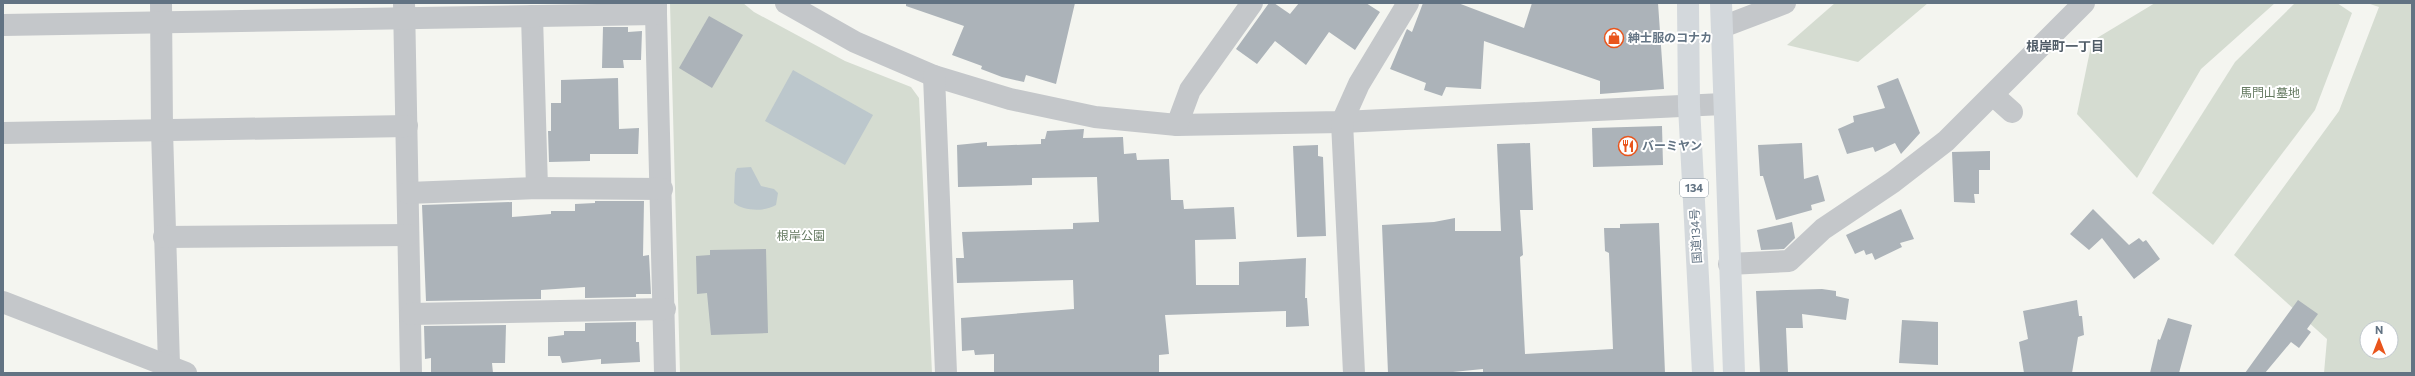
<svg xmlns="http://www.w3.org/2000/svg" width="2415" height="376" viewBox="0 0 2415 376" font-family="Commissioner,'Noto Sans JP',sans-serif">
  <rect width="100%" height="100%" fill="#f4f5f0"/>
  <g fill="#d5dcd1" fill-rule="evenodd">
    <path d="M 670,3 L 743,3 L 754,12 L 845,61 L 911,87 L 919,98 L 932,373 L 680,373 Z"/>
    <path d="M 1835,3 L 1928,3 L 1858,62 L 1787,45 Z"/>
    <path d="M 2155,3 L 2275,3 L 2201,69 L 2137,178 L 2077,114 L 2092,41 Z"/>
    <path d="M 2295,3 L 2337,3 L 2352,13 L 2315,110 L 2213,245 L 2152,193 L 2235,62 Z"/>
    <path d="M 2367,3 L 2412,3 L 2412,373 L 2324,373 L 2327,339 L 2234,255 L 2339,111 L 2379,7 ZM 2367,328 L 2391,328 L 2391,352 L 2367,352 Z"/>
  </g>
  <g fill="#bcc7cc">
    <path d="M 793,70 L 873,115 L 845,165 L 765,121 Z"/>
    <path d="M 751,167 L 761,186 L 774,189 L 778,193 L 776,205 C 765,212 743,211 734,203 L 735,173 L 737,168 Z"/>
  </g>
  <g fill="#acb3b9">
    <path d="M 906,3 L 1075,3 L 1056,84 L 1026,75 L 1024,82 L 1002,77 L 981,69 L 982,66 L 952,55 L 964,26 L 906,6 Z"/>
    <path d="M 1269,3 L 1274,3 L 1290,14 L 1299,3 L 1366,3 L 1380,12 L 1355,50 L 1329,32 L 1306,65 L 1275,41 L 1257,64 L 1236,49 Z"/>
    <path d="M 1423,3 L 1458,3 L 1524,28 L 1532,3 L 1658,3 L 1664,89 L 1600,94 L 1600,81 L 1484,41 L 1481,89 L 1446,87 L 1442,96 L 1424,90 L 1426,83 L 1390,69 L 1406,31 L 1407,29 L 1412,32 Z"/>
    <path d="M 709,16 L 743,35 L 712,88 L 679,68 Z"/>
    <path d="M 603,27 L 628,27 L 628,32 L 642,31 L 641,60 L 623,60 L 624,68 L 602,68 Z"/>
    <path d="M 618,78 L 619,129 L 639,128 L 638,154 L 590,154 L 590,161 L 549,162 L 548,131 L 551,131 L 551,103 L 561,103 L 561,80 Z"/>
    <path d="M 1898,78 L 1920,133 L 1901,154 L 1895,143 L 1875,152 L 1873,147 L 1847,154 L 1838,129 L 1854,122 L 1853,116 L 1885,108 L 1877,86 Z"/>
    <path d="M 1662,126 L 1663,165 L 1593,167 L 1592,128 Z"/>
    <path d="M 1084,129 L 1083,138 L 1123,137 L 1124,154 L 1136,153 L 1137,160 L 1169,159 L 1171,200 L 1183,200 L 1184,209 L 1234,207 L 1236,239 L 1195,240 L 1196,285 L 1239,285 L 1239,262 L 1306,258 L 1305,298 L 1307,298 L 1309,326 L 1286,327 L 1286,311 L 1165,315 L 1169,354 L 1159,355 L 1159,373 L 994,373 L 994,354 L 975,355 L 974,350 L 962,351 L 961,318 L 1074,309 L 1073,280 L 957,283 L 956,258 L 964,258 L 962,232 L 1073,229 L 1073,223 L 1099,222 L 1097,177 L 1032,178 L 1032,185 L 958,187 L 957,145 L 987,142 L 987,146 L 1041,144 L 1041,139 L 1045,139 L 1047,131 Z"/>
    <path d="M 1530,143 L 1533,210 L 1520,210 L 1523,255 L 1520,257 L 1525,354 L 1613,349 L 1609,253 L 1605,251 L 1604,228 L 1620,228 L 1620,224 L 1659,223 L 1665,373 L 1483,373 L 1483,369 L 1443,373 L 1388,373 L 1382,225 L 1434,222 L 1455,218 L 1455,231 L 1501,231 L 1497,144 Z"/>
    <path d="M 1802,143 L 1804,179 L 1818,175 L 1825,201 L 1811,205 L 1812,210 L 1776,220 L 1763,176 L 1760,176 L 1758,145 Z"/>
    <path d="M 1318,145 L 1318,156 L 1323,157 L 1326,236 L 1297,237 L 1293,146 Z"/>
    <path d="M 1990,151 L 1990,170 L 1979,170 L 1979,194 L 1974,194 L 1975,203 L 1954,202 L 1952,152 Z"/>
    <path d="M 595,201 L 644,201 L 643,256 L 649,255 L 651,294 L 636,294 L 636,297 L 585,298 L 585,287 L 541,290 L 541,299 L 426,301 L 422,205 L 512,202 L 512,217 L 551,214 L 551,211 L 575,211 L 575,204 L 595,203 Z"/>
    <path d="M 1901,209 L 1914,239 L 1900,243 L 1902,247 L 1875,260 L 1872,253 L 1866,255 L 1864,250 L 1855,254 L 1846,235 Z"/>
    <path d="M 2093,209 L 2129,245 L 2139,238 L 2143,242 L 2146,240 L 2160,259 L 2134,279 L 2102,238 L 2089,250 L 2070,234 Z"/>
    <path d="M 1792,222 L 1795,238 L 1784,249 L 1761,250 L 1757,230 Z"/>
    <path d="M 766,249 L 768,333 L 711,335 L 707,293 L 697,294 L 696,256 L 710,255 L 710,250 Z"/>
    <path d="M 1822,289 L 1836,291 L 1836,296 L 1849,299 L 1846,320 L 1802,314 L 1803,328 L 1786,328 L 1788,373 L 1760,373 L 1756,291 Z"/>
    <path d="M 2077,300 L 2079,316 L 2082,316 L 2084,335 L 2078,337 L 2072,373 L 2024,373 L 2019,342 L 2028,339 L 2023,311 Z"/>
    <path d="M 2298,300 L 2318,314 L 2307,329 L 2311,332 L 2299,348 L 2291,342 L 2265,373 L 2245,373 Z"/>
    <path d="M 2168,318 L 2192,325 L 2179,373 L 2150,373 L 2158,339 L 2160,340 Z"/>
    <path d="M 1902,320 L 1938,322 L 1938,365 L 1899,363 Z"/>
    <path d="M 636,322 L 636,342 L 639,342 L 640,362 L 601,364 L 601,359 L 562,363 L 560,356 L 548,356 L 548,337 L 564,335 L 564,331 L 585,331 L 585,323 Z"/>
    <path d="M 506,325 L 505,363 L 492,363 L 493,373 L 431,373 L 431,358 L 425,359 L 424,326 Z"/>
  </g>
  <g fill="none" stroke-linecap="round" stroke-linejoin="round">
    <g stroke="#c4c7ca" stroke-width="22">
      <path d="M 161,3 L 162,130 L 169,365"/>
      <path d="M 404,3 L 411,373"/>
      <path d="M 786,3 L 855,42 L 934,76 L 1010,99 L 1095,117 L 1177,125 L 1342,122 L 1723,104"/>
      <path d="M 656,14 L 665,373"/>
      <path d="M 532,16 L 537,188"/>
      <path d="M 3,25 L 656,14 L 656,3"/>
      <path d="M 1722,27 L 1785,3"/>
      <path d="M 934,76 L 946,373"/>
      <path d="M 1993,95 L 2012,112"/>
      <path d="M 1177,125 L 1190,90 L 1252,3"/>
      <path d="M 3,133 L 407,126"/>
      <path d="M 408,193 L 537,188 L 662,189"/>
      <path d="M 164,237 L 408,235"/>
      <path d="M 1729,264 L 1789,261 L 1823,229 L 1893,182 L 1946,141 L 2084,3"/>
      <path d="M 3,302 L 186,373"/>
      <path d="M 411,314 L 665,309"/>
      <path d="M 1354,373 L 1342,122 L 1359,84 L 1408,3"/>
    </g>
    <g stroke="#d3d8dc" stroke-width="22">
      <path d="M 1688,3 L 1689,106 L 1703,373"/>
      <path d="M 1721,3 L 1734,373"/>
    </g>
  </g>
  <defs>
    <g id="shop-ring" transform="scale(1)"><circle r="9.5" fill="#fff" stroke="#e9551c" stroke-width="1.5"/><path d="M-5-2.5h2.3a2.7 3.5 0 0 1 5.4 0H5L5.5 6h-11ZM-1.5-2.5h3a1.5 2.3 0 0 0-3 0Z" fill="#e9551c"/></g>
    <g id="restaurant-ring" transform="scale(1)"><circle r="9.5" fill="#fff" stroke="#e9551c" stroke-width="1.5"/><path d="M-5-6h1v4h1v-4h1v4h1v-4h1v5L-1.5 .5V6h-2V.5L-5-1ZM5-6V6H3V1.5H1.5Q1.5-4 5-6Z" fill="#e9551c"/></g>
  </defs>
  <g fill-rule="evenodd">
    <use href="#shop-ring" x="1614" y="38"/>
    <use href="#restaurant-ring" x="1628" y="146"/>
  </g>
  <g text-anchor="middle" stroke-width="4" stroke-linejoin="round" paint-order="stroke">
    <rect fill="#fff" stroke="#919da8" stroke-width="1" x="1680" y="179" width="28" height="18" rx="3"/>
    <g font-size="11" font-weight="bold" fill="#627383">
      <text x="1694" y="192">134</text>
    </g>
    <g font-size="12" font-weight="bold" fill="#627383" stroke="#fff" text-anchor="start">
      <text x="1628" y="42">紳士服のコナカ</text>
      <text x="1642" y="150">バーミヤン</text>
    </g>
    <g font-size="12" fill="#657a61" stroke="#fff">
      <text x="2270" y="97">馬門山墓地</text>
      <text x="801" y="240">根岸公園</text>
    </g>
    <g font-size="12" fill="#627383" stroke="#fff">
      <text transform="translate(1696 236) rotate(-93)" y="4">国道134号</text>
    </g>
    <g font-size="13" font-weight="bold" fill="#505c67" stroke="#fff">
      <text x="2065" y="51">根岸町一丁目</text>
    </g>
  </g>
  <rect width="2415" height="376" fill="none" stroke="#627383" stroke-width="8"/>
  <g transform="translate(2379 340)"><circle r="19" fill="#ffffff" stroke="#c0c7cd"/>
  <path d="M0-3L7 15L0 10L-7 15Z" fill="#e9551c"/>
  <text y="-6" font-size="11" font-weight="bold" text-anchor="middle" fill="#627383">N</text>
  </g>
</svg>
